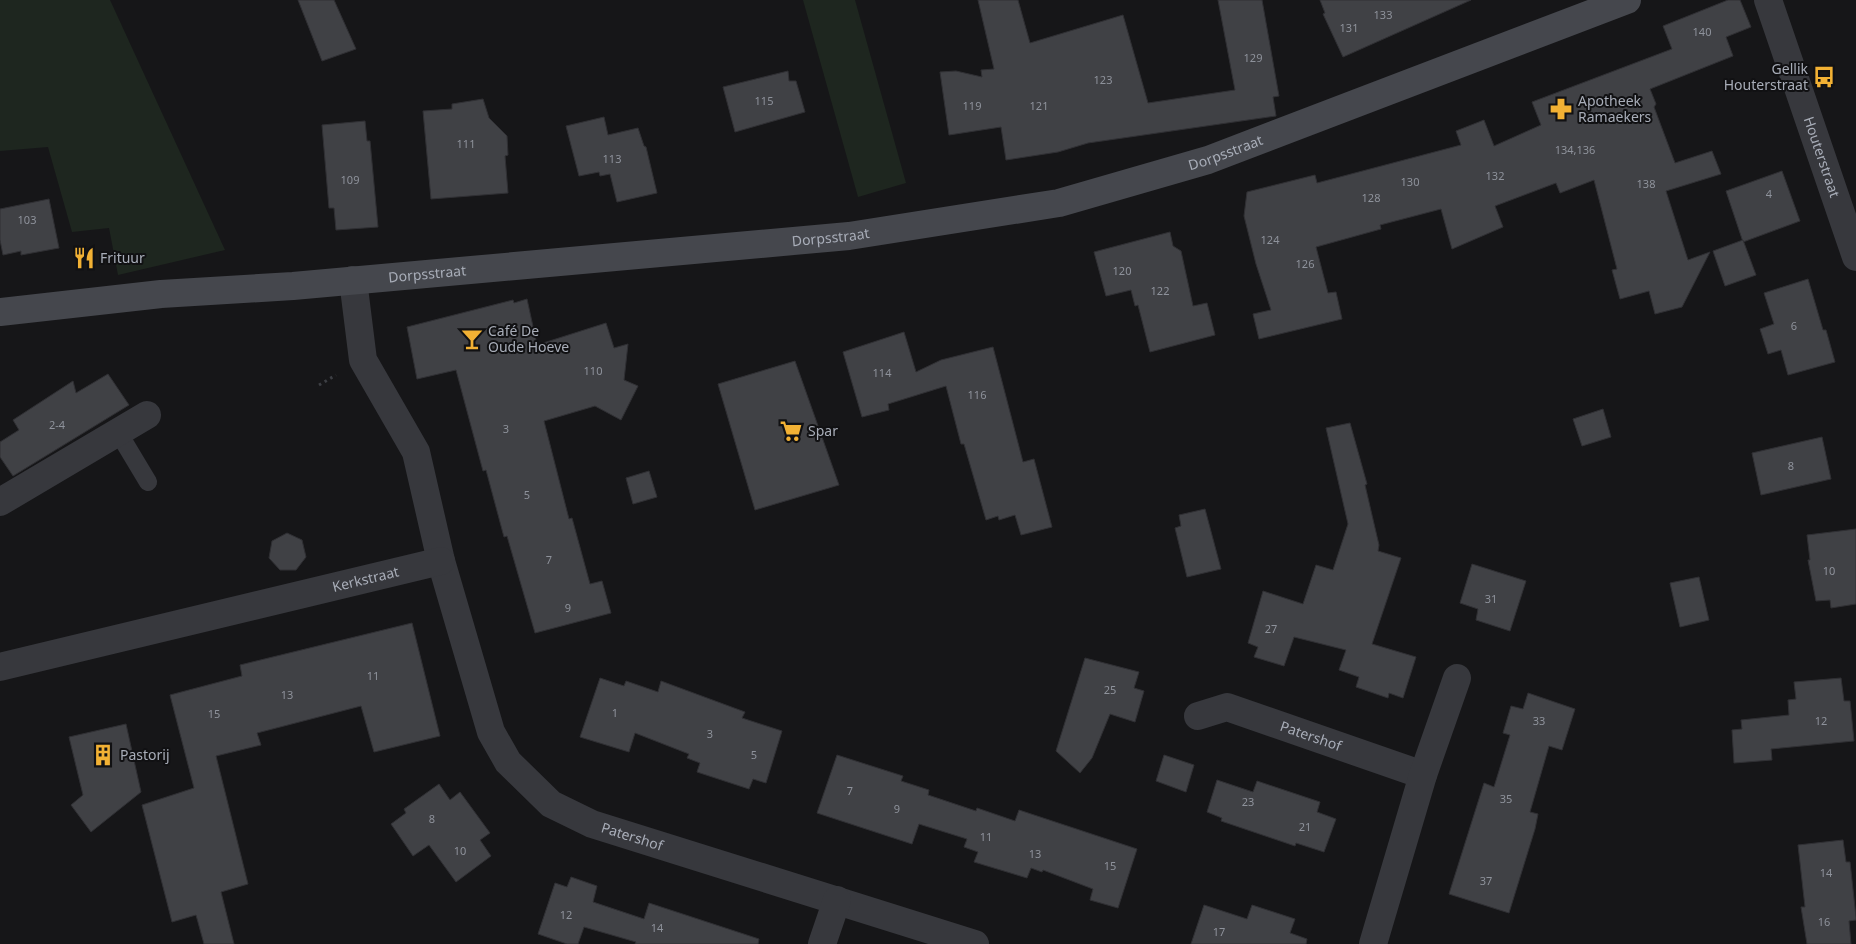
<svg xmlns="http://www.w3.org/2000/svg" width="1856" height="944" viewBox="0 0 1856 944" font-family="'Noto Sans',sans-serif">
  <rect width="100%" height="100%" fill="#161618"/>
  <g fill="#1e261f">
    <path d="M 0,0 L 110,0 L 225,250 L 118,275 L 109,228 L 72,232 L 48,147 L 0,151 Z"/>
    <path d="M 803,0 L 855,0 L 906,183 L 858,197 Z"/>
  </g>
  <g fill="#404145" stroke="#303034">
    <path d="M 298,0 L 334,0 L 356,49 L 322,61 Z"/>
    <path d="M 978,0 L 1018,0 L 1030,43 L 1123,15 L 1148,103 L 1235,90 L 1218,0 L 1262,0 L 1279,96 L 1273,97 L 1276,116 L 1088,143 L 1058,152 L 1006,160 L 1001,127 L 949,135 L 940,72 L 956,71 L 982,77 L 981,70 L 994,69 Z"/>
    <path d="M 1320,0 L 1471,0 L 1343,57 L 1323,14 L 1325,13 Z"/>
    <path d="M 1728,0 L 1740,0 L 1751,27 L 1726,37 L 1733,56 L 1650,89 L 1656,104 L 1654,107 L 1675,163 L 1712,151 L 1721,174 L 1666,191 L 1688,260 L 1710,252 L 1682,307 L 1655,314 L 1649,291 L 1620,299 L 1612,270 L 1617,269 L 1594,180 L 1560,193 L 1556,183 L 1495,206 L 1503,227 L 1452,249 L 1441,209 L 1380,225 L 1381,229 L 1316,247 L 1328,293 L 1336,292 L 1342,319 L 1259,339 L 1253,314 L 1271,310 L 1256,264 L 1244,216 L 1247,192 L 1315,175 L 1317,183 L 1461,145 L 1456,131 L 1484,120 L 1494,146 L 1541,125 L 1532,102 L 1672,49 L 1663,26 Z"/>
    <path d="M 788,71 L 789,81 L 796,81 L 805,112 L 735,132 L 723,87 Z"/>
    <path d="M 483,99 L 489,118 L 507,136 L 508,155 L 505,156 L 508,193 L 431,199 L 423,111 L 452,109 L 452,104 Z"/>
    <path d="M 604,117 L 608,135 L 638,128 L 644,146 L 646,147 L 657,193 L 617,202 L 610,174 L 600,176 L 599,172 L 579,176 L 566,126 Z"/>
    <path d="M 365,121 L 367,141 L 370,141 L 378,227 L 336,230 L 334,208 L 329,208 L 322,125 Z"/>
    <path d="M 1782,171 L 1800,221 L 1743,242 L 1726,191 Z"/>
    <path d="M 49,199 L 59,248 L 21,255 L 21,251 L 3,255 L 0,240 L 0,209 Z"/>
    <path d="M 1170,232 L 1173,246 L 1181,251 L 1193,306 L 1207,303 L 1215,335 L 1150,352 L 1138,305 L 1135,306 L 1131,290 L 1106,296 L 1094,252 Z"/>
    <path d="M 1743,240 L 1756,275 L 1725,286 L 1713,251 Z"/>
    <path d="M 1808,279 L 1823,330 L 1826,330 L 1835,362 L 1788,375 L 1781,350 L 1768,354 L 1760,329 L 1774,324 L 1764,293 Z"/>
    <path d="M 527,299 L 537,345 L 606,323 L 614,348 L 628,344 L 624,380 L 638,386 L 621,420 L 595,406 L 544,421 L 569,519 L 572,518 L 590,584 L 602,581 L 611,613 L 535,633 L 507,536 L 504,537 L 486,470 L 483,471 L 456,370 L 417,379 L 407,327 L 513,300 L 514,303 Z"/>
    <path d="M 904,332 L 916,372 L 941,360 L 993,347 L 1023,462 L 1034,459 L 1052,527 L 1021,535 L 1015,515 L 999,520 L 998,516 L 986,520 L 964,444 L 961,444 L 946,386 L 888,404 L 889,410 L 862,417 L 843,352 Z"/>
    <path d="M 795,361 L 839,485 L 755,510 L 718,384 Z"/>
    <path d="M 108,374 L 129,405 L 13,476 L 0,457 L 0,442 L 19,430 L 13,420 L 73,381 L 76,393 Z"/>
    <path d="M 1603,409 L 1611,437 L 1582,446 L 1573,419 Z"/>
    <path d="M 1350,423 L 1367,484 L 1365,485 L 1379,545 L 1378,551 L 1401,558 L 1372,644 L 1416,657 L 1403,698 L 1389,693 L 1388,698 L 1356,687 L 1359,677 L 1339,670 L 1346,650 L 1294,637 L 1284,666 L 1254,657 L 1258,647 L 1248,643 L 1263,591 L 1303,604 L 1316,565 L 1333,570 L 1348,524 L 1326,428 Z"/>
    <path d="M 1822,437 L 1831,479 L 1761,495 L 1752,453 Z"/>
    <path d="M 649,471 L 657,497 L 633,504 L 626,478 Z"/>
    <path d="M 1205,509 L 1221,569 L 1187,577 L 1175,528 L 1181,526 L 1179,515 Z"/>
    <path d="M 1856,529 L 1856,604 L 1831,608 L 1830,600 L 1816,601 L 1808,560 L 1810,560 L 1807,535 Z"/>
    <path d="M 287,533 L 302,540 L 306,557 L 296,570 L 280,570 L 269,558 L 272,541 Z"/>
    <path d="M 1472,564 L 1526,581 L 1510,631 L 1476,620 L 1478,609 L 1460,603 Z"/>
    <path d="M 1699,577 L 1709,620 L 1680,627 L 1670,583 Z"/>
    <path d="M 412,623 L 440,736 L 374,752 L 361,706 L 257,733 L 261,745 L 216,756 L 248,884 L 221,892 L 234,944 L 204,944 L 196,915 L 172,922 L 142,805 L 194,788 L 170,695 L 242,676 L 240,665 Z"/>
    <path d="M 1085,658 L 1139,672 L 1134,688 L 1144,691 L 1135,722 L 1110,714 L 1092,758 L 1080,773 L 1056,751 Z"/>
    <path d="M 600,678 L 624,686 L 626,681 L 658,692 L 661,681 L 745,712 L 742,718 L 782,731 L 766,783 L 753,779 L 749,789 L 697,772 L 700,763 L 687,758 L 689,754 L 635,733 L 629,752 L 580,737 Z"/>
    <path d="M 1841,678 L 1844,701 L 1850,701 L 1854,741 L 1771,749 L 1772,760 L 1734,763 L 1732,730 L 1742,729 L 1741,720 L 1789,715 L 1788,700 L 1796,699 L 1794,682 Z"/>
    <path d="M 1528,693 L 1575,709 L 1562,750 L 1549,746 L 1530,812 L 1538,814 L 1535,829 L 1509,913 L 1449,894 L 1484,783 L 1494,787 L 1510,735 L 1503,733 L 1511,706 L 1523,709 Z"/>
    <path d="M 126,724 L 141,792 L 91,832 L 71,805 L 83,795 L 69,737 Z"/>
    <path d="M 837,755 L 903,776 L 901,781 L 929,790 L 928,795 L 976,811 L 977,808 L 1015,821 L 1019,810 L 1137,849 L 1118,908 L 1090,900 L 1093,889 L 1043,870 L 1042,872 L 1031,868 L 1027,878 L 974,862 L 978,852 L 964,847 L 967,839 L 919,824 L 912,844 L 817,813 Z"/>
    <path d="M 1164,755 L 1194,765 L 1186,792 L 1156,781 Z"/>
    <path d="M 1217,780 L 1253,792 L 1257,781 L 1320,802 L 1317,812 L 1336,819 L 1324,852 L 1296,843 L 1295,846 L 1221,821 L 1222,818 L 1207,812 Z"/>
    <path d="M 439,784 L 450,800 L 460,792 L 490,833 L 480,840 L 491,856 L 456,882 L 429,845 L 413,856 L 391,824 L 406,813 L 404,809 Z"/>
    <path d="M 1843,840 L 1846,862 L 1850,862 L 1856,917 L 1856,920 L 1849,921 L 1851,944 L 1807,944 L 1801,907 L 1805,907 L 1798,845 Z"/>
    <path d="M 571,877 L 597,886 L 593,902 L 644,919 L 649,903 L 759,939 L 758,944 L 635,944 L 636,942 L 584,927 L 578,944 L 567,944 L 538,934 L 555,883 L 567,887 Z"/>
    <path d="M 1204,905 L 1247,919 L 1252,905 L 1295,919 L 1290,933 L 1307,939 L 1306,944 L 1191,944 Z"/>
  </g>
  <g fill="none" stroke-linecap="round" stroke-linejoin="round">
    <path stroke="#3d3f44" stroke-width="3" stroke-dasharray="2.5 4" stroke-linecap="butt" d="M 319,385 L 336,375"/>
    <path stroke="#37383d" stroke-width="18" d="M 118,432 L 148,482"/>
    <g stroke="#37383d" stroke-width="28">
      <path id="s1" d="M 1768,0 L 1856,257"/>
      <path id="s2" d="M 353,280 L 363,360 L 416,452 L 441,561 L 491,732 L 508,762 L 551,804 L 592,824 L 975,944"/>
      <path d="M 0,502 L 147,415"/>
      <path id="s3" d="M 0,667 L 441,561"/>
      <path id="s4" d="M 1198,716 L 1227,707 L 1423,775"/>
      <path d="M 822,944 L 837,900"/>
      <path d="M 1373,944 L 1423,775 L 1457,678"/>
    </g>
    <path stroke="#45474d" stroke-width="28" id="s5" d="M 0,312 L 161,294 L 293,286 L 849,236 L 1059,203 L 1208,160 L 1627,0"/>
  </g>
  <defs>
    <g id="bus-bare" transform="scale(1.725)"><path d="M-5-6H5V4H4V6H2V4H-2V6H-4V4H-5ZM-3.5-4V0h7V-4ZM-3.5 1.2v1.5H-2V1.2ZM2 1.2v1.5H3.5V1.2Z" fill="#f2b134" stroke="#111113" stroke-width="2.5" paint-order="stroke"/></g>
    <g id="pharmacy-bare" transform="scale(1.725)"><path d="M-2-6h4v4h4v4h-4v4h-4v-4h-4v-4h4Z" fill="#f2b134" stroke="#111113" stroke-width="2.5" paint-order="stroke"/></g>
    <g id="restaurant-bare" transform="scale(1.725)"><path d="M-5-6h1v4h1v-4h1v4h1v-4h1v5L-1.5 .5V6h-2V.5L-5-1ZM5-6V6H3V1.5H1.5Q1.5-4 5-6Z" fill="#f2b134" stroke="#111113" stroke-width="2.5" paint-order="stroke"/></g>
    <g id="bar-bare" transform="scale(1.725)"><path d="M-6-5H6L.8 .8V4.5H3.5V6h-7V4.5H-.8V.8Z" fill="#f2b134" stroke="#111113" stroke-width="2.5" paint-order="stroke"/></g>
    <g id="supermarket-bare" transform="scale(1.725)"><path d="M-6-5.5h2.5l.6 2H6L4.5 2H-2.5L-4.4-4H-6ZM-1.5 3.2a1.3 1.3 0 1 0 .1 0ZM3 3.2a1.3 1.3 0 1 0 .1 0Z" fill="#f2b134" stroke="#111113" stroke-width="2.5" paint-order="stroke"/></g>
    <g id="building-bare" transform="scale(1.725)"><path d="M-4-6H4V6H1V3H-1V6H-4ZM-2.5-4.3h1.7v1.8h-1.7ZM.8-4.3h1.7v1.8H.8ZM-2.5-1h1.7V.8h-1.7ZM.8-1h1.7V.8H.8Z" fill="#f2b134" stroke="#111113" stroke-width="2.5" paint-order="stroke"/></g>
  </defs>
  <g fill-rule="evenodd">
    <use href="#bus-bare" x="1824" y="77"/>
    <use href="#pharmacy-bare" x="1561" y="109"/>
    <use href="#restaurant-bare" x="84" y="258"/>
    <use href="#bar-bare" x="472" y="339"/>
    <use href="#supermarket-bare" x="791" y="431"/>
    <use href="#building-bare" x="103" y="755"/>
  </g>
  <g text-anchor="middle" stroke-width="4" stroke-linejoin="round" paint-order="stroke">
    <g font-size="11" fill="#8e929b">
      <text x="1383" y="19">133</text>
      <text x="1349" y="32">131</text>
      <text x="1702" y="36">140</text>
      <text x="1253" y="62">129</text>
      <text x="1103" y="84">123</text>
      <text x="764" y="105">115</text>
      <text x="972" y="110">119</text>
      <text x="1039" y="110">121</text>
      <text x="466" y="148">111</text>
      <text x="1575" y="154">134,136</text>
      <text x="612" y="163">113</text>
      <text x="1495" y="180">132</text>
      <text x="350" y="184">109</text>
      <text x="1410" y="186">130</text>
      <text x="1646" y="188">138</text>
      <text x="1769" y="198">4</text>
      <text x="1371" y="202">128</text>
      <text x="27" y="224">103</text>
      <text x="1270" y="244">124</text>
      <text x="1305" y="268">126</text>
      <text x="1122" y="275">120</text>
      <text x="1160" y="295">122</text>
      <text x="1794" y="330">6</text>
      <text x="593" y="375">110</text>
      <text x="882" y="377">114</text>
      <text x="977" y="399">116</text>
      <text x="57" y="429">2-4</text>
      <text x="506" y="433">3</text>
      <text x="1791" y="470">8</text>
      <text x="527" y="499">5</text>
      <text x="549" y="564">7</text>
      <text x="1829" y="575">10</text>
      <text x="1491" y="603">31</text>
      <text x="568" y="612">9</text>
      <text x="1271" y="633">27</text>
      <text x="373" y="680">11</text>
      <text x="1110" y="694">25</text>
      <text x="287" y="699">13</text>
      <text x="615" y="717">1</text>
      <text x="214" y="718">15</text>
      <text x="1539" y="725">33</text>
      <text x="1821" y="725">12</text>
      <text x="710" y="738">3</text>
      <text x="754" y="759">5</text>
      <text x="850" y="795">7</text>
      <text x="1506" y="803">35</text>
      <text x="1248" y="806">23</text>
      <text x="897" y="813">9</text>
      <text x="432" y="823">8</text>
      <text x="1305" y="831">21</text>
      <text x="986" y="841">11</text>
      <text x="460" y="855">10</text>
      <text x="1035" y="858">13</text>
      <text x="1110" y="870">15</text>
      <text x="1826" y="877">14</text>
      <text x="1486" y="885">37</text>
      <text x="566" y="919">12</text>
      <text x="1824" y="926">16</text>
      <text x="657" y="932">14</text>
      <text x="1219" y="936">17</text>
    </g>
    <g font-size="14" fill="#a8adb8" stroke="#111113" text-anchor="start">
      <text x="1808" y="74" text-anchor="end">Gellik<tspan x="1808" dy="16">Houterstraat</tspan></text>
      <text x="1578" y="106">Apotheek<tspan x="1578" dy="16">Ramaekers</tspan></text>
      <text x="100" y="263">Frituur</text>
      <text x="488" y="336">Café De<tspan x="488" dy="16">Oude Hoeve</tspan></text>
      <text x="808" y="436">Spar</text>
      <text x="120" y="760">Pastorij</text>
    </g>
    <g font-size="14" fill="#a8adb8" stroke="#111113">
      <text dy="5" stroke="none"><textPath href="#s5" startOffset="1239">Dorpsstraat</textPath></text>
      <text dy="5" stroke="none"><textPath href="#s1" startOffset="166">Houterstraat</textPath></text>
      <text dy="5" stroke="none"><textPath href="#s5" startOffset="834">Dorpsstraat</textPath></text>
      <text dy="5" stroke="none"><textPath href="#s5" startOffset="429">Dorpsstraat</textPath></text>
      <text dy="5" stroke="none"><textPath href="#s3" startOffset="376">Kerkstraat</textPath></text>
      <text dy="5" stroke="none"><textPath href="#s4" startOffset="119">Patershof</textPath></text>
      <text dy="5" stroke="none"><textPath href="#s2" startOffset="659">Patershof</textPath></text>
    </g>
  </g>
</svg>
